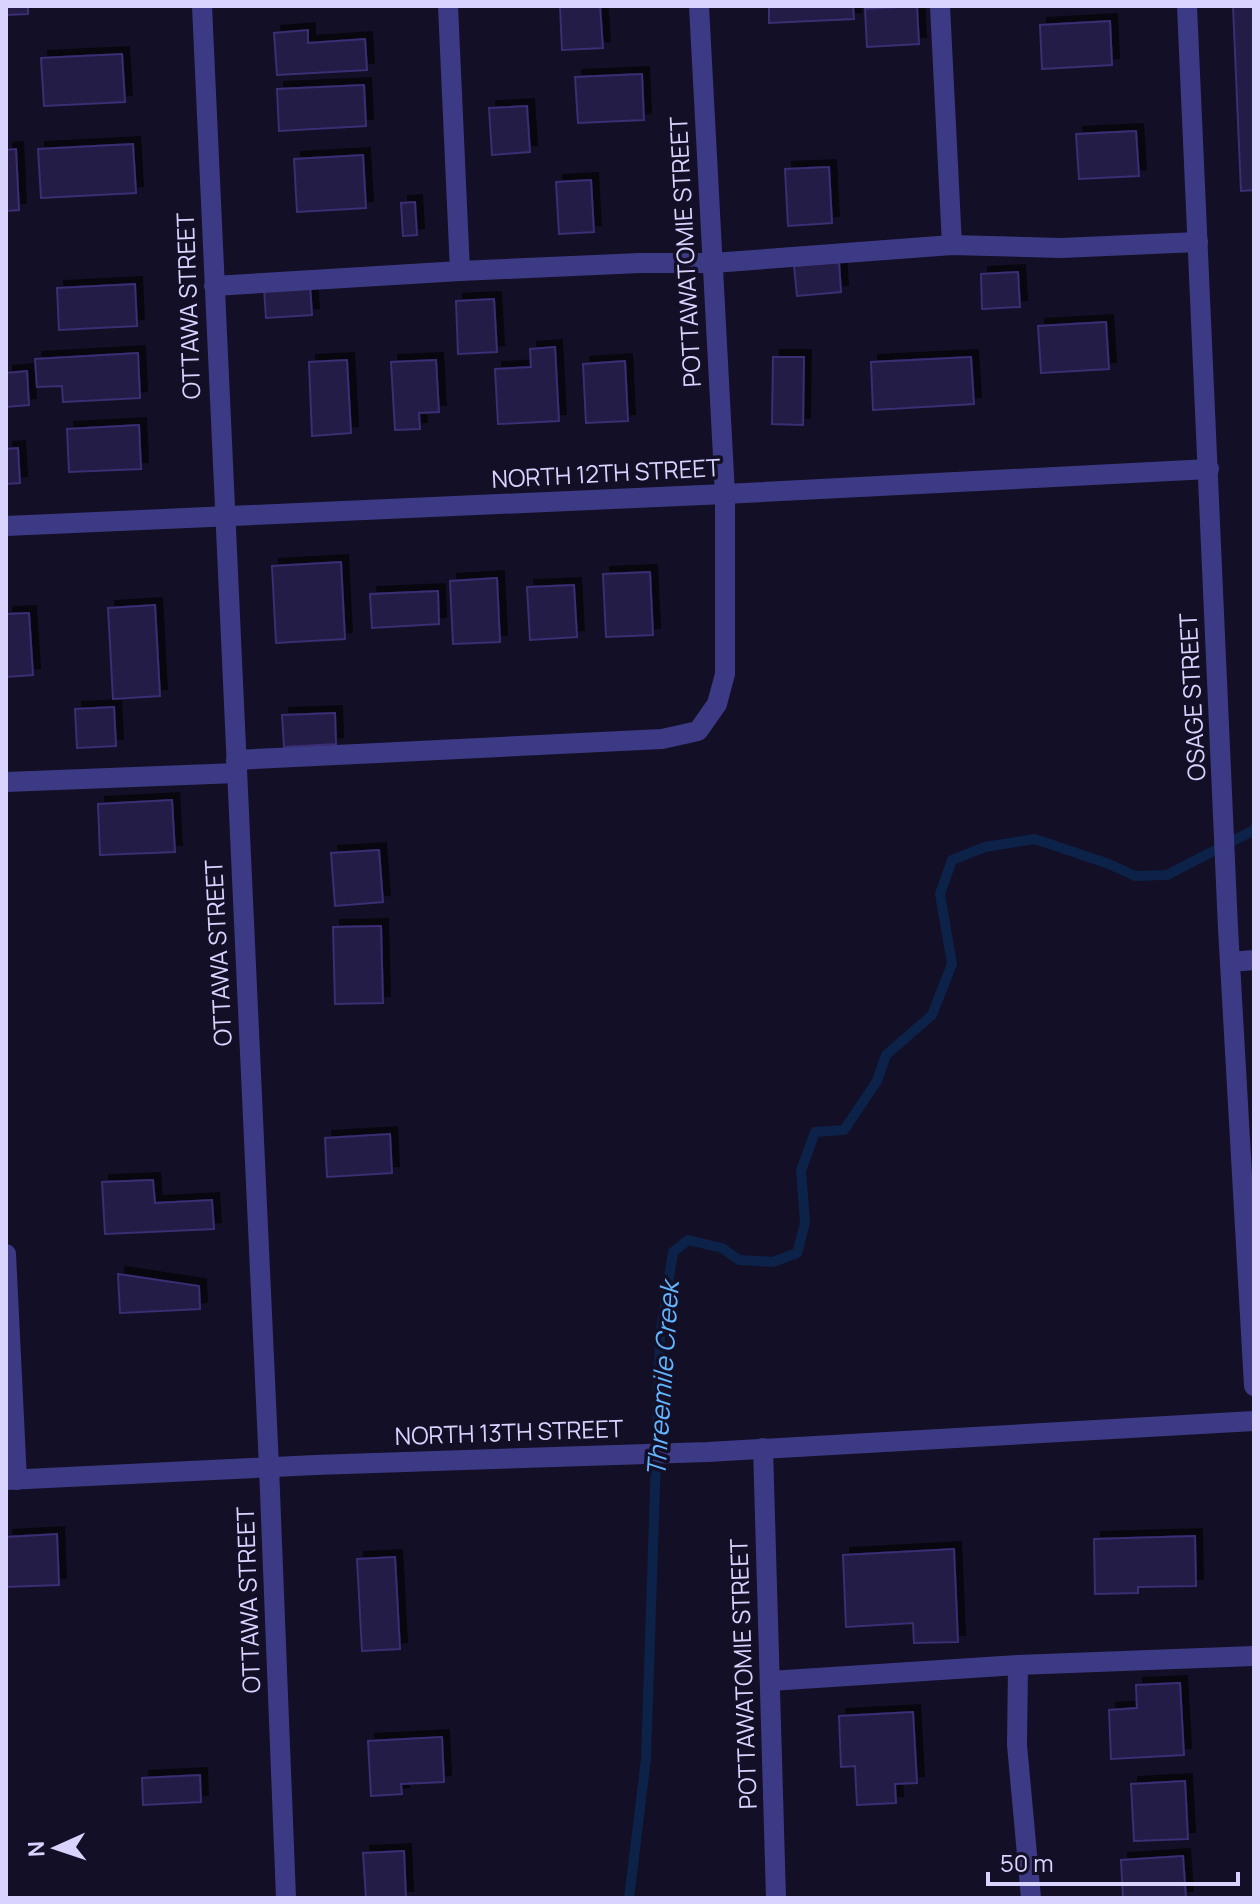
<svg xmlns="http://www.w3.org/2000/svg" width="1260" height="1904" viewBox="0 0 1260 1904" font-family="Manrope,sans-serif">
  <defs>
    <filter id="shadow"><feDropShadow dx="7" dy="-7" stdDeviation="0" flood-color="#0009"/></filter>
  </defs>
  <rect width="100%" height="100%" fill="#130f26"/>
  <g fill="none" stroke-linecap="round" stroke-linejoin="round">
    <path stroke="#0c2248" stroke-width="10" d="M 629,1898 L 646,1759 L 660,1337 L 673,1252 L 688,1240 L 722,1248 L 739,1260 L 773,1262 L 797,1253 L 805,1223 L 801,1171 L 815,1132 L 844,1130 L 877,1081 L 886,1055 L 932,1015 L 952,964 L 940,894 L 952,860 L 985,847 L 1035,839 L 1109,864 L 1135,876 L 1167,875 L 1254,830"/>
  </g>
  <g fill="#241b47" stroke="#3b2d73" stroke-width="2" filter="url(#shadow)">
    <path d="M 6,6 L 28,6 L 28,14 L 6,15 Z"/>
    <path d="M 560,6 L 600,6 L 603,48 L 562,50 Z"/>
    <path d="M 769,6 L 853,6 L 854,19 L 769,23 Z"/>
    <path d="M 917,6 L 919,44 L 867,47 L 865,9 Z"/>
    <path d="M 1233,6 L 1254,6 L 1254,190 L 1241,191 Z"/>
    <path d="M 1110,21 L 1112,65 L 1042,69 L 1040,25 Z"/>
    <path d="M 308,30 L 308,43 L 365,39 L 367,70 L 277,75 L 274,33 Z"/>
    <path d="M 122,54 L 125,102 L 44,106 L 41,58 Z"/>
    <path d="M 642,74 L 644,120 L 578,123 L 575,77 Z"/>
    <path d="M 364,85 L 366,126 L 279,131 L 277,89 Z"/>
    <path d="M 527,106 L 530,152 L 492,155 L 489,108 Z"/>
    <path d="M 1136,131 L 1139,176 L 1079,179 L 1076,134 Z"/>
    <path d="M 133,144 L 136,193 L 41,198 L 38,149 Z"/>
    <path d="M 16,149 L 19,210 L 6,211 L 6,150 Z"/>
    <path d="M 363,155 L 366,208 L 297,212 L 294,159 Z"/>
    <path d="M 829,167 L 832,223 L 788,226 L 785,169 Z"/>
    <path d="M 591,180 L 594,232 L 559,234 L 556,182 Z"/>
    <path d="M 415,202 L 417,235 L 403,236 L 401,203 Z"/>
    <path d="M 839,262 L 841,292 L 797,296 L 794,266 Z"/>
    <path d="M 1018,272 L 1020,307 L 982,309 L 981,274 Z"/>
    <path d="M 135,284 L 137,326 L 59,330 L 57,288 Z"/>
    <path d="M 310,285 L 312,315 L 266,318 L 264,288 Z"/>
    <path d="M 494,299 L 497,352 L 458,354 L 456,301 Z"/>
    <path d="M 1106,322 L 1109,369 L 1041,373 L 1038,326 Z"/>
    <path d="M 555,347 L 559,421 L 498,424 L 495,369 L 531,367 L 530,349 Z"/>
    <path d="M 138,353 L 140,398 L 63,402 L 62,386 L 37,387 L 35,359 Z"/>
    <path d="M 773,357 L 804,357 L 803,425 L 772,424 Z"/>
    <path d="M 971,357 L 974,404 L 873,410 L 871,362 Z"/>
    <path d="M 347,360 L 351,433 L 312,436 L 309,362 Z"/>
    <path d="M 436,360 L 439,412 L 419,413 L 420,429 L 395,430 L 391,362 Z"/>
    <path d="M 625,361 L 628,421 L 586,423 L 583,364 Z"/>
    <path d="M 27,371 L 29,405 L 6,407 L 6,373 Z"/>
    <path d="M 139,425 L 141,469 L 69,472 L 67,429 Z"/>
    <path d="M 18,448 L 20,483 L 6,484 L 6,449 Z"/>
    <path d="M 341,562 L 345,639 L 276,643 L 272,566 Z"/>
    <path d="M 650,572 L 653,635 L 606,637 L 603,574 Z"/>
    <path d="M 497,578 L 500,642 L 453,644 L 450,581 Z"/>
    <path d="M 574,585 L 577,637 L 530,640 L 527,587 Z"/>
    <path d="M 438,591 L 439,624 L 372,628 L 370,594 Z"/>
    <path d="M 155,605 L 160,696 L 113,699 L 108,608 Z"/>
    <path d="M 29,613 L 33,675 L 6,677 L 6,614 Z"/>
    <path d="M 114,707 L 116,746 L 77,748 L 75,709 Z"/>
    <path d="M 335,713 L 336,744 L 284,747 L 282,715 Z"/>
    <path d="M 172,800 L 175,852 L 100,855 L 98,804 Z"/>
    <path d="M 379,850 L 383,902 L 335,906 L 331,853 Z"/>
    <path d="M 381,926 L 383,1003 L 335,1004 L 333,927 Z"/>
    <path d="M 390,1134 L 392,1173 L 327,1177 L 325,1138 Z"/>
    <path d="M 153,1180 L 155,1203 L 212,1200 L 214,1229 L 105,1234 L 102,1182 Z"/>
    <path d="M 118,1274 L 199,1286 L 200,1309 L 120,1313 Z"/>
    <path d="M 57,1534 L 59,1585 L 6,1587 L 6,1537 Z"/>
    <path d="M 1195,1536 L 1196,1586 L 1138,1587 L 1138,1593 L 1095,1594 L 1094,1539 Z"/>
    <path d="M 954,1549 L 958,1642 L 914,1643 L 913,1623 L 846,1627 L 843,1555 Z"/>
    <path d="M 395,1557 L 400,1649 L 362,1651 L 357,1559 Z"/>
    <path d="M 1180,1683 L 1184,1755 L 1111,1759 L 1109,1710 L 1137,1708 L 1136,1685 Z"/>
    <path d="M 913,1712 L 917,1783 L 895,1784 L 896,1803 L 857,1805 L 855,1766 L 841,1767 L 839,1716 Z"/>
    <path d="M 442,1737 L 444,1782 L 401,1784 L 402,1794 L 371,1796 L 368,1741 Z"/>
    <path d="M 200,1775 L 201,1802 L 143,1805 L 142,1778 Z"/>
    <path d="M 1185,1781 L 1188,1839 L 1134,1841 L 1131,1784 Z"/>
    <path d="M 404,1851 L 406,1898 L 366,1898 L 363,1853 Z"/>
    <path d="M 1183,1856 L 1186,1898 L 1123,1898 L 1121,1860 Z"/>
  </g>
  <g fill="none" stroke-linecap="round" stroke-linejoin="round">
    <g stroke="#3d3a85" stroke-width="20">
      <path d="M 202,6 L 269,1467 L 286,1898"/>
      <path d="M 448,6 L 460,271"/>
      <path d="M 940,6 L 952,245"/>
      <path d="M 1187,6 L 1228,928 L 1254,1386"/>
      <path d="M 214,286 L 460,271 L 640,263 L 713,263 L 952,245 L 1061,248 L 1198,242"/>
      <path d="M 6,526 L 725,494 L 1209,469"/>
      <path d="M 236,760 L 662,739 L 698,731 L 717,704 L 725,674 L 725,494 L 699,6"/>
      <path d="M 6,782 L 237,773"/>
      <path d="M 1230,962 L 1254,960"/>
      <path d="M 6,1254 L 17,1480"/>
      <path d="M 763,1448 L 776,1898"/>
      <path d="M 6,1480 L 315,1465 L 708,1452 L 1254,1421"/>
      <path d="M 770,1681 L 1018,1665"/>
      <path d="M 1031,1898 L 1017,1745 L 1018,1665 L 1254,1656"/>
    </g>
  </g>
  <g text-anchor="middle" stroke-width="7" stroke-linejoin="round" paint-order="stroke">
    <g font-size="24" fill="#d9d4ff" stroke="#130f26">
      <text transform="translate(686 252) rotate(-93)" y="8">POTTAWATOMIE STREET</text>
      <text transform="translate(189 306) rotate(-92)" y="8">OTTAWA STREET</text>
      <text transform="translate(606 474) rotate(-3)" y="8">NORTH 12TH STREET</text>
      <text transform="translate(1193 697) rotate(-93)" y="8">OSAGE STREET</text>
      <text transform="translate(219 953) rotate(-93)" y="8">OTTAWA STREET</text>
      <text transform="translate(509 1433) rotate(-2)" y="8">NORTH 13TH STREET</text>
      <text transform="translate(249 1600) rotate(-92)" y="8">OTTAWA STREET</text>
      <text transform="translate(744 1674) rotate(-92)" y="8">POTTAWATOMIE STREET</text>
    </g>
    <g font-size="26" font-style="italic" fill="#62b6ff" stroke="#130f26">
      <text transform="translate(663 1379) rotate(-86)" y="9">Threemile Creek</text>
    </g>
  </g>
  <rect width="1260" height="1904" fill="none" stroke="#d9d4ff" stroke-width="16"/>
  <g transform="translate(56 1848) rotate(267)" stroke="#130f26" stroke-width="6" paint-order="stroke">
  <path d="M0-6L14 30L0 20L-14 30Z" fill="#d9d4ff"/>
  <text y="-12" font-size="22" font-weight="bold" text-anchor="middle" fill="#d9d4ff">N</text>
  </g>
  <path d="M988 1872v12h250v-12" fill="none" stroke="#d9d4ff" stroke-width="4"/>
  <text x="1000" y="1872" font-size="24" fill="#d9d4ff" stroke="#130f26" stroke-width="6" paint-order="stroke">50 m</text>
</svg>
